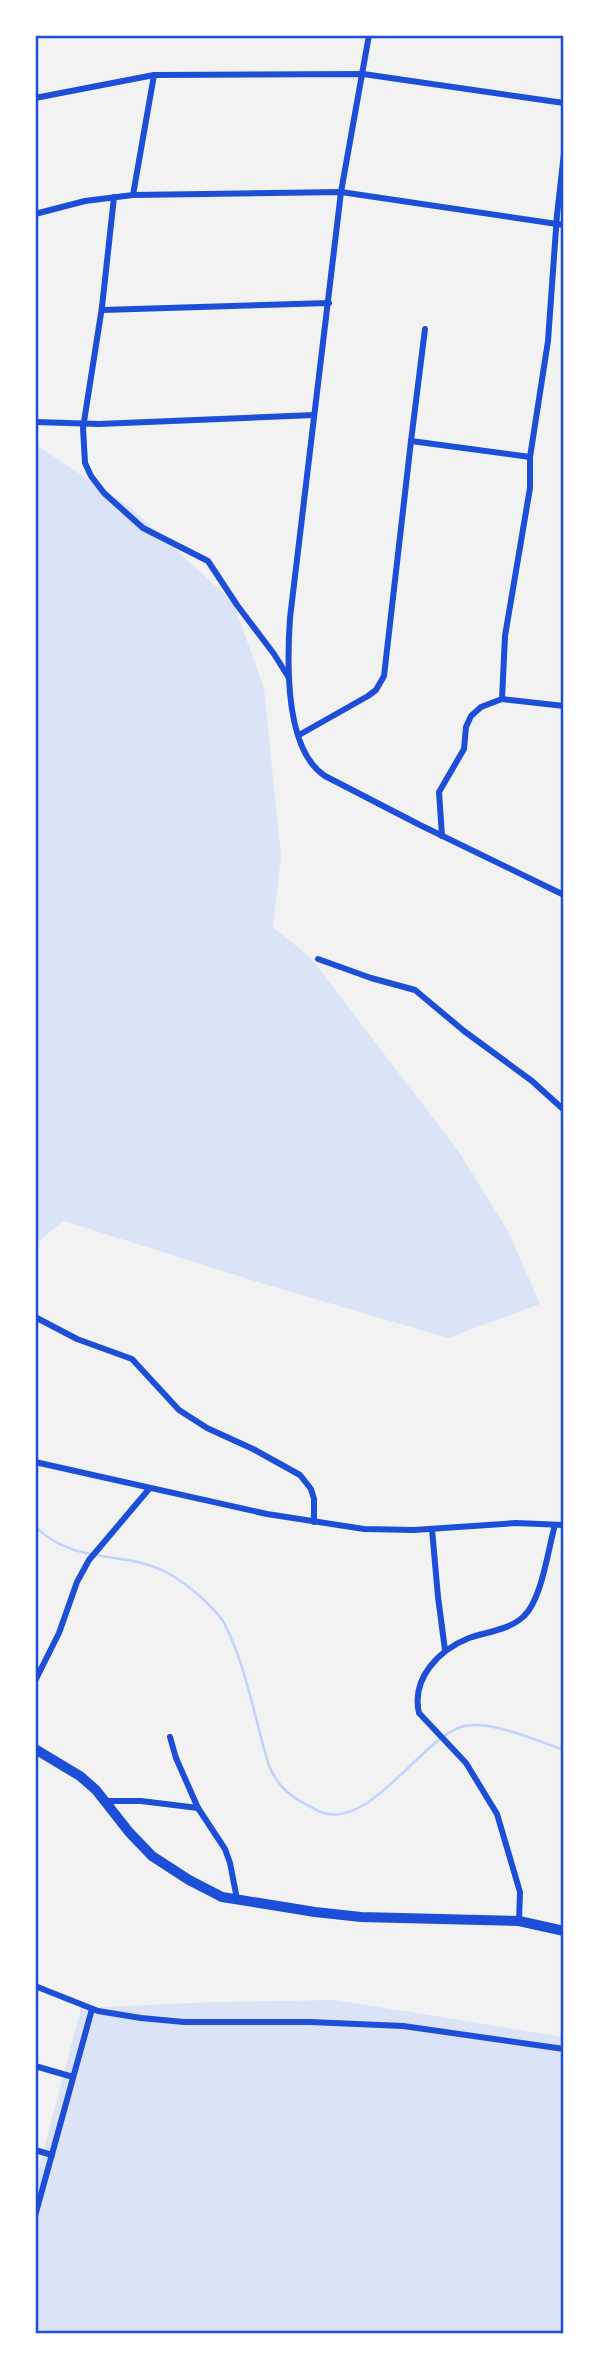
<svg xmlns="http://www.w3.org/2000/svg" width="599" height="2369" viewBox="0 0 599 2369" font-family="'Alegreya Sans',sans-serif">
  <rect width="100%" height="100%" fill="#f2f2f2"/>
  <g fill="#dbe4f7">
    <path d="M 35,444 L 131,508 L 233,602 L 264,688 L 281,856 L 273,927 L 311,958 L 459,1152 L 508,1231 L 540,1304 L 448,1338 L 264,1284 L 64,1221 L 35,1244 Z"/>
    <path d="M 336,2000 L 564,2037 L 564,2334 L 35,2334 L 35,2183 L 81,2008 L 214,2002 Z"/>
  </g>
  <g fill="none" stroke-linecap="round" stroke-linejoin="round">
    <path stroke="#bfd3fe" stroke-width="2.5" d="M 35,1526 C 60,1553 95,1555 128,1560 C 159,1565 180,1578 203,1599 C 210,1606 219,1614 224,1623 C 246,1665 255,1720 269,1766 C 278,1786 289,1796 309,1806 C 314,1808 319,1812 324,1813 C 371,1827 420,1741 461,1727 C 486,1718 538,1741 564,1750"/>
    <g stroke="#1d4ed8" stroke-width="6">
      <path d="M 369,35 L 341,192 L 290,618 C 287,662 284,749 325,776 L 420,825 L 564,895"/>
      <path d="M 35,98 L 154,75 L 363,74 L 564,103"/>
      <path d="M 133,195 L 154,75"/>
      <path d="M 114,197 L 102,307 L 83,428 L 85,463 L 91,476 L 104,493 L 143,528 L 208,561 L 237,605 L 274,654 L 289,678"/>
      <path d="M 35,214 L 85,201 L 133,195 L 341,192 L 564,225"/>
      <path d="M 102,310 L 329,303"/>
      <path d="M 425,329 L 411,441 L 530,457 L 548,341 L 557,215 L 564,153"/>
      <path d="M 35,422 L 99,424 L 314,415"/>
      <path d="M 502,699 L 564,706"/>
      <path d="M 299,735 L 368,696 L 376,690 L 384,676 L 411,441"/>
      <path d="M 442,836 L 439,792 L 464,749 L 466,727 L 471,716 L 481,707 L 502,699 L 505,636 L 530,488 L 530,457"/>
      <path d="M 318,959 L 371,978 L 415,990 L 464,1031 L 532,1081 L 564,1110"/>
      <path d="M 35,1317 L 77,1339 L 132,1359 L 179,1410 L 207,1428 L 253,1449 L 300,1475 L 311,1489 L 314,1499 L 314,1522"/>
      <path d="M 35,1462 L 267,1514 L 364,1529 L 414,1530 L 516,1523 L 564,1525"/>
      <path d="M 432,1529 L 438,1597 L 445,1650"/>
      <path d="M 35,1681 L 59,1633 L 77,1582 L 89,1560 L 149,1489"/>
      <path d="M 170,1737 L 176,1758 L 198,1808 L 225,1849 L 230,1863 L 237,1899"/>
      <path d="M 106,1801 L 141,1801 L 198,1808"/>
      <path d="M 519,1921 L 520,1892 L 497,1814 L 466,1763 L 419,1713 C 411,1678 439,1650 469,1638 C 486,1632 510,1630 524,1616 C 542,1599 548,1549 555,1525"/>
      <path d="M 35,1986 L 98,2011 L 141,2018 L 184,2022 L 310,2022 L 403,2026 L 564,2049"/>
      <path d="M 35,2066 L 73,2077"/>
      <path d="M 35,2150 L 52,2155"/>
      <path d="M 35,2216 L 92,2009"/>
    </g>
    <path stroke="#1d4ed8" stroke-width="10" d="M 35,1749 L 80,1776 L 96,1790 L 129,1832 L 152,1856 L 189,1880 L 222,1897 L 315,1912 L 361,1917 L 519,1921 L 564,1931"/>
  </g>
  <rect width="599" height="2369" fill="none" stroke="#ffffff" stroke-width="74"/>
  <rect x="37" y="37" width="525" height="2295" fill="none" stroke="#1d4ed8" stroke-width="2.5"/>
</svg>
